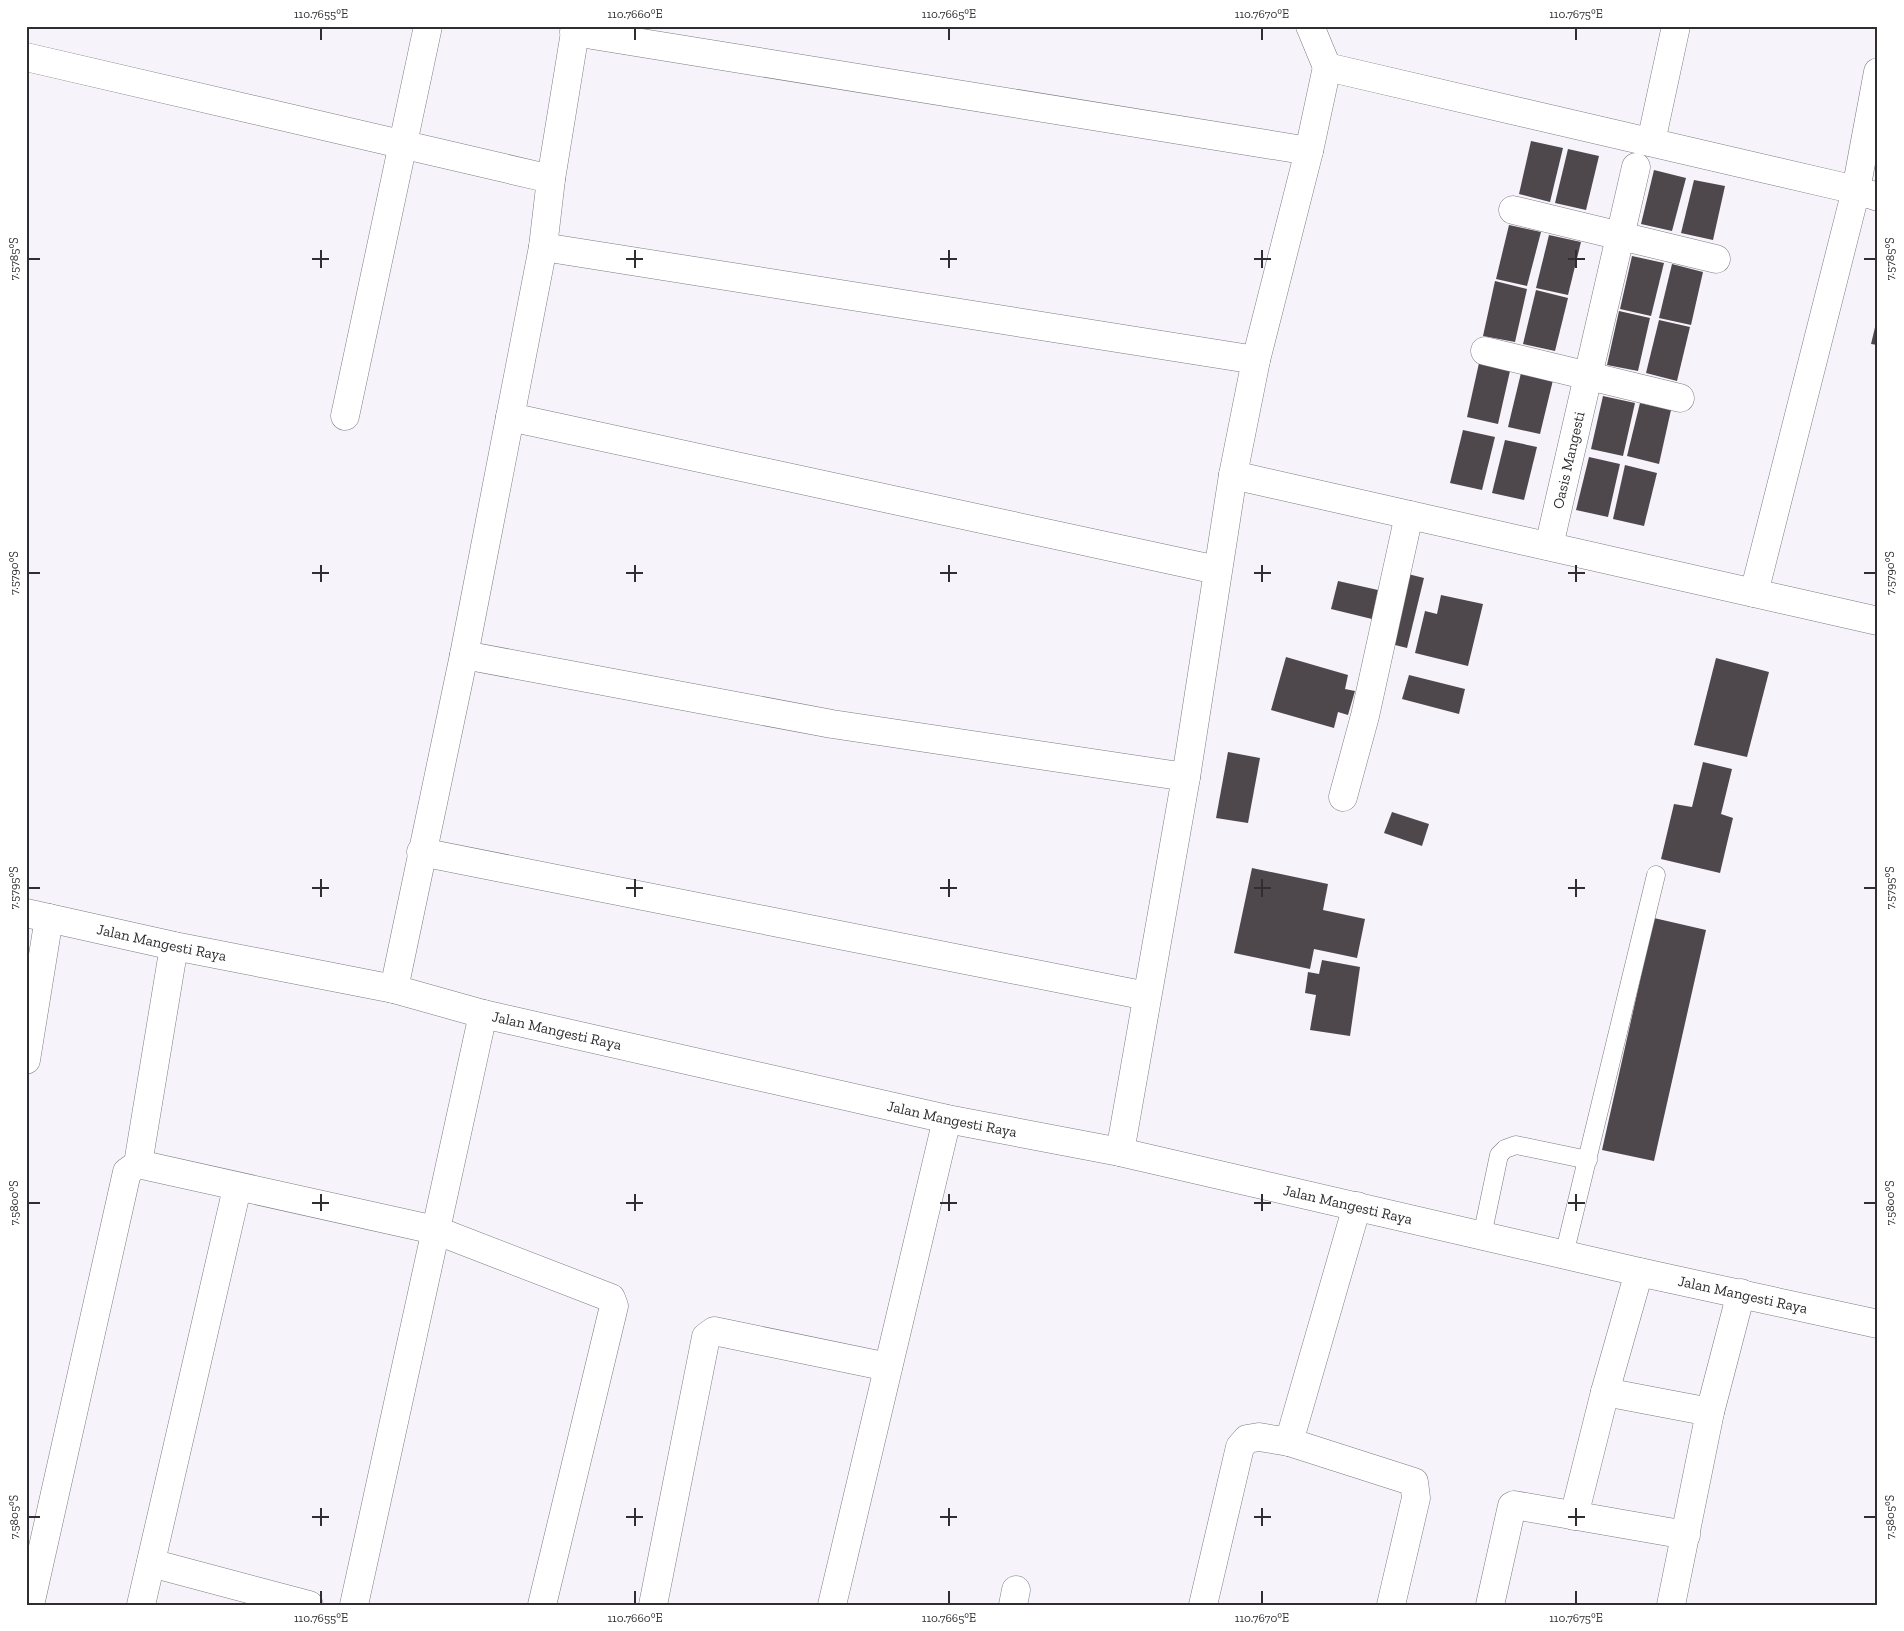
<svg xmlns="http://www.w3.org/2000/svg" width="1904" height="1631" viewBox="0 0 1904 1631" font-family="'Zilla Slab',serif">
  <rect width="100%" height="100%" fill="#f7f3fb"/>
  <g fill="#4e484d">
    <path d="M 1531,141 L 1563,148 L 1550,202 L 1519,194 Z"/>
    <path d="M 1568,149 L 1599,156 L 1586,210 L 1555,203 Z"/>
    <path d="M 1654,170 L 1686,178 L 1672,231 L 1641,224 Z"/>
    <path d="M 1694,180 L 1725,186 L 1713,240 L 1681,233 Z"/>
    <path d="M 1509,225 L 1541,232 L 1527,286 L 1496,279 Z"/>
    <path d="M 1549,235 L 1581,242 L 1568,295 L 1536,288 Z"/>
    <path d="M 1632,256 L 1664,263 L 1651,316 L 1620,309 Z"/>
    <path d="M 1672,264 L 1703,272 L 1691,325 L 1659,318 Z"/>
    <path d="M 1495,281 L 1527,289 L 1515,342 L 1483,336 Z"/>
    <path d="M 1536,290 L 1568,298 L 1555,351 L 1523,344 Z"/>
    <path d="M 1619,311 L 1650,318 L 1638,371 L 1607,365 Z"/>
    <path d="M 1877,319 L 1878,319 L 1878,345 L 1871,344 Z"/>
    <path d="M 1659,320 L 1690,327 L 1677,381 L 1646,373 Z"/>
    <path d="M 1479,363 L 1510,371 L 1498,424 L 1467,417 Z"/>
    <path d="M 1521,373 L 1553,380 L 1540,434 L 1508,427 Z"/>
    <path d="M 1603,396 L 1635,403 L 1623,456 L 1591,449 Z"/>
    <path d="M 1640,403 L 1671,410 L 1659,464 L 1627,456 Z"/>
    <path d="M 1463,430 L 1495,437 L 1482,490 L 1450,483 Z"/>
    <path d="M 1505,440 L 1537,447 L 1524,500 L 1492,493 Z"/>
    <path d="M 1589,457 L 1620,464 L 1608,517 L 1576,510 Z"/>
    <path d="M 1625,465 L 1657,473 L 1644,526 L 1613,519 Z"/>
    <path d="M 1404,573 L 1424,578 L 1407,648 L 1387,643 Z"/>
    <path d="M 1338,581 L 1378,590 L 1372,619 L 1331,609 Z"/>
    <path d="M 1441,595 L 1483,604 L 1468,666 L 1415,653 L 1425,611 L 1437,614 Z"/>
    <path d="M 1286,657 L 1348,675 L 1345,689 L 1355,691 L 1348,715 L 1338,712 L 1334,728 L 1271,710 Z"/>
    <path d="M 1716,658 L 1769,672 L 1747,757 L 1694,745 Z"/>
    <path d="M 1409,675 L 1465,689 L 1459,714 L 1402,699 Z"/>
    <path d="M 1228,752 L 1260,758 L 1248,823 L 1216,818 Z"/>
    <path d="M 1703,762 L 1732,769 L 1721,814 L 1733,818 L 1720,873 L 1661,859 L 1674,804 L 1692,807 Z"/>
    <path d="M 1392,812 L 1429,824 L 1422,846 L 1384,833 Z"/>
    <path d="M 1252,868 L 1328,884 L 1323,910 L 1365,919 L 1357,958 L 1314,949 L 1310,969 L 1234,953 Z"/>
    <path d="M 1654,918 L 1706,930 L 1654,1161 L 1602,1150 Z"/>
    <path d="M 1322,960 L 1360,967 L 1350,1036 L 1310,1030 L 1316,995 L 1305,993 L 1308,972 L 1319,974 Z"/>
  </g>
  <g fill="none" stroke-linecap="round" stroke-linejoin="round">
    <g stroke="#7d7a80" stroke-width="19">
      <g id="service">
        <path d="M 1482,1236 L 1499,1155 L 1505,1149 L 1516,1145 L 1588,1160"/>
        <path d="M 1564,1255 L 1656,875"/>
      </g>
    </g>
    <g stroke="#7d7a80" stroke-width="29">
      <g id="minor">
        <path d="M 1310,26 L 1327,67"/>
        <path d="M 574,32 L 1309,151"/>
        <path d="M 26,57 L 551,179"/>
        <path d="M 1651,142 L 1676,26"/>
        <path d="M 1513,210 L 1716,259"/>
        <path d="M 543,247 L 1256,360"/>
        <path d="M 1485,351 L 1680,398"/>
        <path d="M 345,416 L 428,26"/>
        <path d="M 510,417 L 1217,570"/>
        <path d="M 1233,475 L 1878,621"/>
        <path id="s1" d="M 1549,546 L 1636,167"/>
        <path d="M 1754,593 L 1856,190 L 1878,72"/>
        <path d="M 464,655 L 832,724 L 1186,777"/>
        <path d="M 1343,797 L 1365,716 L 1409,515"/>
        <path d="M 421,852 L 1147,996"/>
        <path d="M 394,989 L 464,655 L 543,247 L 551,179 L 576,26"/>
        <path d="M 26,1060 L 49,918"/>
        <path d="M 1120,1152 L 1186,777 L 1233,475 L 1256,360 L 1309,151 L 1327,67 L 1856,190 L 1878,197"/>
        <path d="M 138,1164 L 174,946"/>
        <path d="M 1605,1392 L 1710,1412"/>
        <path d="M 1289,1442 L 1357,1206"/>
        <path d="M 1574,1516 L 1605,1392 L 1639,1272"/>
        <path d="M 151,1563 L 309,1605"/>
        <path d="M 30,1605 L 127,1172 L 138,1164 L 435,1230 L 611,1298 L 614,1306 L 542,1605"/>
        <path d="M 141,1605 L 237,1188"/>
        <path d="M 354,1605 L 483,1014"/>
        <path d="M 653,1605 L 706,1337 L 714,1331 L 888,1367"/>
        <path d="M 832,1605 L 947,1119"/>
        <path d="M 1013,1605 L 1016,1590"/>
        <path d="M 1203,1605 L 1240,1447 L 1247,1439 L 1259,1437 L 1289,1442 L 1414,1482 L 1416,1498 L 1391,1605"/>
        <path d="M 1490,1605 L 1512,1506 L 1514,1505 L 1686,1535"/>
        <path d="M 1671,1605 L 1710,1412 L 1741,1293"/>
      </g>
    </g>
    <g stroke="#7d7a80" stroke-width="29">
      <g id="tertiary">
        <path id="s2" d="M 26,913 L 174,946 L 394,989 L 483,1014 L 947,1119 L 1120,1152 L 1639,1272 L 1878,1324"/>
      </g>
    </g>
    <use href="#service" stroke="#fff" stroke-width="18"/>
    <use href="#minor" stroke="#fff" stroke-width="28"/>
    <use href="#tertiary" stroke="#fff" stroke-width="28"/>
  </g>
  <path fill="none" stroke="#302e31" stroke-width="2" d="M 321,28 L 321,40M 635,28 L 635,40M 949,28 L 949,40M 1262,28 L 1262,40M 1576,28 L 1576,40M 321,250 L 321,268M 635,250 L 635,268M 949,250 L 949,268M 1262,250 L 1262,268M 1576,250 L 1576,268M 28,259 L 40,259M 312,259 L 329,259M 626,259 L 643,259M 940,259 L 957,259M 1254,259 L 1271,259M 1568,259 L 1585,259M 1864,259 L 1876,259M 321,565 L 321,582M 635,565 L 635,582M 949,565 L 949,582M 1262,565 L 1262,582M 1576,565 L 1576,582M 28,573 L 40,573M 312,573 L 329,573M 626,573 L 643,573M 940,573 L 957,573M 1254,573 L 1271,573M 1568,573 L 1585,573M 1864,573 L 1876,573M 321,879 L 321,897M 635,879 L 635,897M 949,879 L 949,897M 1262,879 L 1262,897M 1576,879 L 1576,897M 28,888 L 40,888M 312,888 L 329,888M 626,888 L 643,888M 940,888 L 957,888M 1254,888 L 1271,888M 1568,888 L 1585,888M 1864,888 L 1876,888M 321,1194 L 321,1211M 635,1194 L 635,1211M 949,1194 L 949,1211M 1262,1194 L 1262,1211M 1576,1194 L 1576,1211M 28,1203 L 40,1203M 312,1203 L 329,1203M 626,1203 L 643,1203M 940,1203 L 957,1203M 1254,1203 L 1271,1203M 1568,1203 L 1585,1203M 1864,1203 L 1876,1203M 321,1508 L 321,1526M 635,1508 L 635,1526M 949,1508 L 949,1526M 1262,1508 L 1262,1526M 1576,1508 L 1576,1526M 28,1517 L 40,1517M 312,1517 L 329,1517M 626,1517 L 643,1517M 940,1517 L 957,1517M 1254,1517 L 1271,1517M 1568,1517 L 1585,1517M 1864,1517 L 1876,1517M 321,1591 L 321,1604M 635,1591 L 635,1604M 949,1591 L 949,1604M 1262,1591 L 1262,1604M 1576,1591 L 1576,1604"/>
  <g text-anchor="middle" stroke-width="5" stroke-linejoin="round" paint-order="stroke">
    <g font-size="15" fill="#302e31" stroke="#fff">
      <text dy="5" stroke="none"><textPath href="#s1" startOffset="88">Oasis Mangesti</textPath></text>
      <text dy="5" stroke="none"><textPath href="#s2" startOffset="139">Jalan Mangesti Raya</textPath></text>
      <text dy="5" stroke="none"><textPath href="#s2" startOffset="544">Jalan Mangesti Raya</textPath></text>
      <text dy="5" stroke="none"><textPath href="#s2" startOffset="949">Jalan Mangesti Raya</textPath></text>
      <text dy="5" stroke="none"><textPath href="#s2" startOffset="1354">Jalan Mangesti Raya</textPath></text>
      <text dy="5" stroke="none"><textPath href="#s2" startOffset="1759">Jalan Mangesti Raya</textPath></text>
    </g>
  </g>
  <rect width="1904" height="1631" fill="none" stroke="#ffffff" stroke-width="55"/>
  <rect x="28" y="28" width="1848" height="1576" fill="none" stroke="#302e31" stroke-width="2"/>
  <g font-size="12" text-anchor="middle" fill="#302e31">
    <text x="321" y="18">110.7655°E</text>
    <text x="635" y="18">110.7660°E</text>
    <text x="949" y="18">110.7665°E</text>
    <text x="1262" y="18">110.7670°E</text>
    <text x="1576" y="18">110.7675°E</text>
    <text transform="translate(14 259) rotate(-90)" y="4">7.5785°S</text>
    <text transform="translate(1890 259) rotate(-90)" y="4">7.5785°S</text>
    <text transform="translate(14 573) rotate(-90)" y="4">7.5790°S</text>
    <text transform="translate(1890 573) rotate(-90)" y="4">7.5790°S</text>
    <text transform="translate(14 888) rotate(-90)" y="4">7.5795°S</text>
    <text transform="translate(1890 888) rotate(-90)" y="4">7.5795°S</text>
    <text transform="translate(14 1203) rotate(-90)" y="4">7.5800°S</text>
    <text transform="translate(1890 1203) rotate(-90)" y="4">7.5800°S</text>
    <text transform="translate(14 1517) rotate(-90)" y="4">7.5805°S</text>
    <text transform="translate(1890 1517) rotate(-90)" y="4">7.5805°S</text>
    <text x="321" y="1622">110.7655°E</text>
    <text x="635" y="1622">110.7660°E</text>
    <text x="949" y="1622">110.7665°E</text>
    <text x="1262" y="1622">110.7670°E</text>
    <text x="1576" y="1622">110.7675°E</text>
  </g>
</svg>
